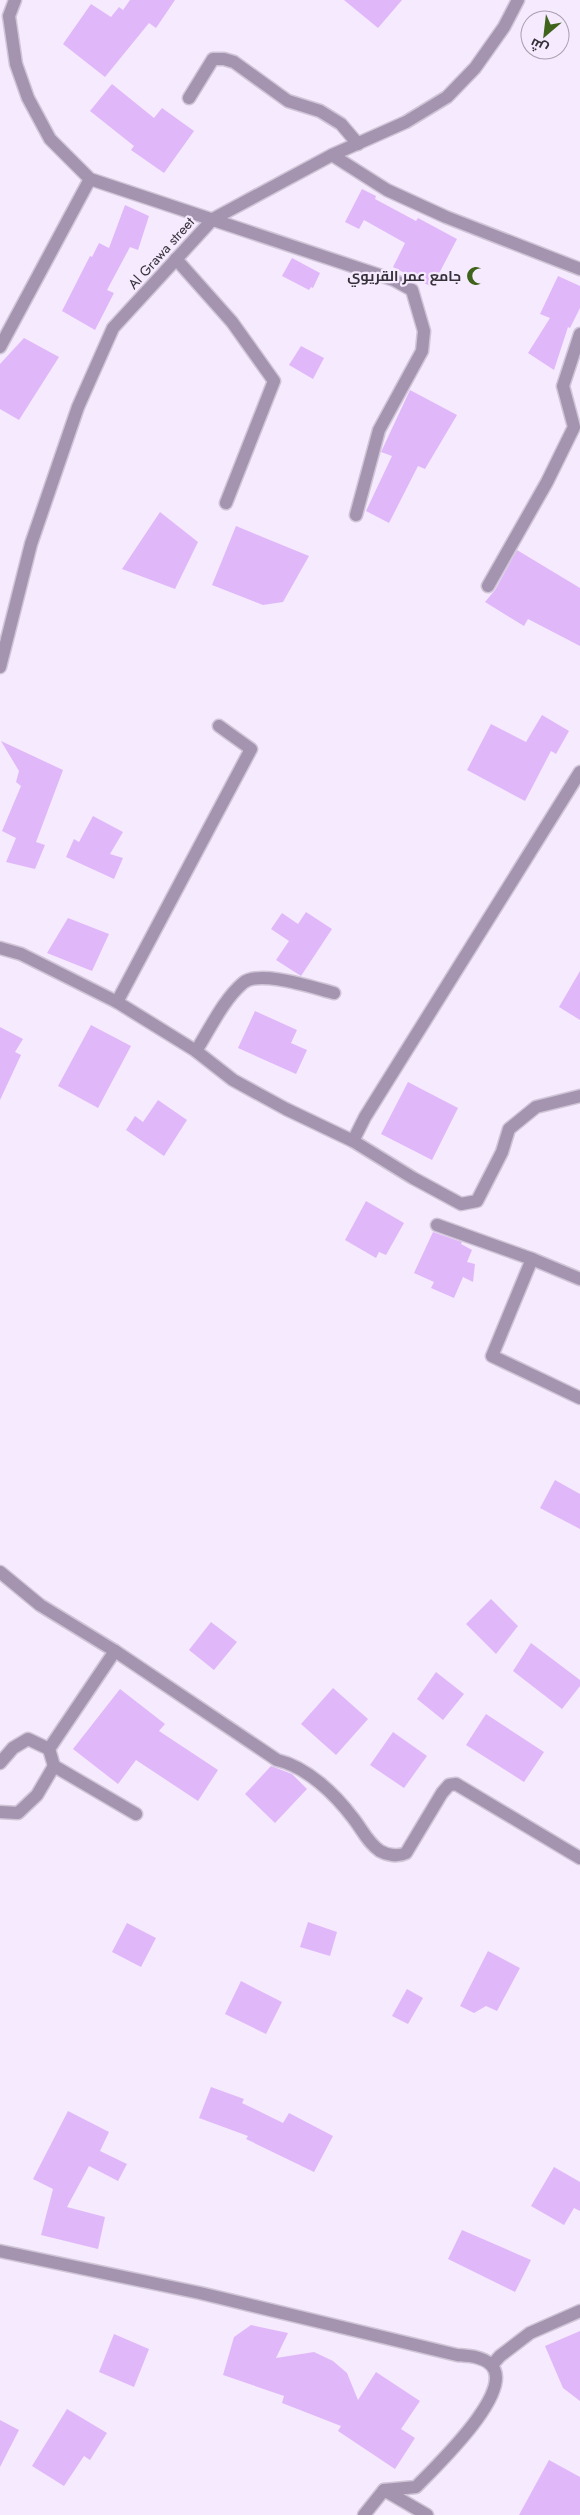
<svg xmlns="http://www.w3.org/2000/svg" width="580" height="2515" viewBox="0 0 580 2515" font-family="Jost,Cairo,sans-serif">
  <rect width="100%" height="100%" fill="#f6eafe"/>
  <g fill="#e0b8fa">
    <path d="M 130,0 L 175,0 L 156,28 L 149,23 L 105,77 L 63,44 L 91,4 L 111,17 L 119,7 L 123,10 Z"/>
    <path d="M 344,0 L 402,0 L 378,28 Z"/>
    <path d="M 112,84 L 154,118 L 162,108 L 194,131 L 164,173 L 131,150 L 134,146 L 90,111 Z"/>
    <path d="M 362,189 L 376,196 L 375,199 L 416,221 L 418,218 L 457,239 L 432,287 L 393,267 L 405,243 L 364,220 L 359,229 L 345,222 Z"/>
    <path d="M 125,205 L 149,216 L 138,250 L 130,247 L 107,290 L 114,293 L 95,330 L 62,311 L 90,256 L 92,257 L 99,243 L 109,248 Z"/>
    <path d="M 292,258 L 320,273 L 313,288 L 311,287 L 309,290 L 282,276 Z"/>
    <path d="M 558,276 L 580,286 L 580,308 L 570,328 L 568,327 L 554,370 L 528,353 L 550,318 L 540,314 Z"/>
    <path d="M 24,338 L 59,357 L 19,420 L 0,409 L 0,364 Z"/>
    <path d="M 301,346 L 324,358 L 313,379 L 289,365 Z"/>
    <path d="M 410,390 L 457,415 L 425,469 L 418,466 L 389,523 L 366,511 L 392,456 L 381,452 Z"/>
    <path d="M 160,512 L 198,542 L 175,589 L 122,569 Z"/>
    <path d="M 236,526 L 309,556 L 283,602 L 263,605 L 212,585 Z"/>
    <path d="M 517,550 L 580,588 L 580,646 L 528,619 L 524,626 L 485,602 L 495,590 Z"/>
    <path d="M 542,715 L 569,731 L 556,754 L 551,751 L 525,801 L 467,770 L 491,724 L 526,742 Z"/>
    <path d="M 1,741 L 63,770 L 36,842 L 45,845 L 35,869 L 6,862 L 16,838 L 2,831 L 21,786 L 16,782 L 19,771 Z"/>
    <path d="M 93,816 L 123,832 L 110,854 L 123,858 L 114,879 L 66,857 L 74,839 L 79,842 Z"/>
    <path d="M 306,912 L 332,929 L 301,976 L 276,960 L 289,941 L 271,929 L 282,913 L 298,924 Z"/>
    <path d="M 68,918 L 109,934 L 92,971 L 47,953 Z"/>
    <path d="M 580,971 L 580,1020 L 559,1007 Z"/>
    <path d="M 255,1011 L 297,1030 L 291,1043 L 307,1050 L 296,1074 L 238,1048 Z"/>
    <path d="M 91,1025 L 131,1046 L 98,1108 L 58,1086 Z"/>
    <path d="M 0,1027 L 23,1039 L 15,1052 L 21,1055 L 0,1100 Z"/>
    <path d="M 408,1082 L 458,1108 L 432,1160 L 381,1134 Z"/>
    <path d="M 158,1100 L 187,1120 L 164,1156 L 126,1130 L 135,1116 L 143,1122 Z"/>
    <path d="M 366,1201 L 404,1223 L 386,1255 L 379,1252 L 376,1258 L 345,1240 Z"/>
    <path d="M 433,1232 L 462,1242 L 461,1244 L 472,1250 L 467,1262 L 475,1264 L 473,1282 L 463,1277 L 454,1298 L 431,1288 L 434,1282 L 414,1273 Z"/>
    <path d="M 555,1480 L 580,1494 L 580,1529 L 540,1508 Z"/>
    <path d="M 491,1599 L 518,1626 L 496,1654 L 466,1624 Z"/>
    <path d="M 211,1622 L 237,1642 L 214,1670 L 189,1650 Z"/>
    <path d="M 531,1643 L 580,1680 L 580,1686 L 562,1709 L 513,1671 Z"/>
    <path d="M 436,1672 L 464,1694 L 443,1720 L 417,1699 Z"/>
    <path d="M 333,1688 L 368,1719 L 336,1755 L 301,1724 Z"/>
    <path d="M 120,1689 L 165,1724 L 159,1731 L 218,1770 L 198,1801 L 136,1760 L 118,1784 L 73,1749 Z"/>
    <path d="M 486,1714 L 544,1752 L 524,1782 L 466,1745 Z"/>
    <path d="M 393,1732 L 427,1756 L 404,1788 L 370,1765 Z"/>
    <path d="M 271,1766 L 292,1774 L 307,1789 L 275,1823 L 245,1794 Z"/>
    <path d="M 308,1922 L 337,1932 L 330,1956 L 300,1947 Z"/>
    <path d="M 127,1923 L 156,1938 L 141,1967 L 112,1952 Z"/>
    <path d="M 488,1951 L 520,1968 L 497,2011 L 486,2006 L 474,2013 L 460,2006 Z"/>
    <path d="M 241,1981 L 282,2002 L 266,2034 L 225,2014 Z"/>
    <path d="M 407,1989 L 423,1998 L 408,2024 L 392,2016 Z"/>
    <path d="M 211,2087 L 244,2099 L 242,2103 L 283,2123 L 289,2113 L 333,2136 L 314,2172 L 246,2139 L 248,2136 L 199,2118 Z"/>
    <path d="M 68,2111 L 109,2132 L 100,2151 L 127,2164 L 118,2181 L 89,2166 L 67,2207 L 105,2217 L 98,2249 L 41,2235 L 53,2189 L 33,2179 Z"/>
    <path d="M 554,2167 L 580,2182 L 580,2211 L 574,2208 L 564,2225 L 531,2206 Z"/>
    <path d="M 462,2230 L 531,2260 L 515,2292 L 448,2259 Z"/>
    <path d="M 251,2325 L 288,2333 L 276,2358 L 314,2352 L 333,2361 L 347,2373 L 358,2400 L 376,2372 L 420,2401 L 401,2429 L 415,2438 L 395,2469 L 338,2431 L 341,2426 L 282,2403 L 284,2396 L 223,2375 L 234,2337 Z"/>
    <path d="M 580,2331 L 580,2401 L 563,2388 L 545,2346 Z"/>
    <path d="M 114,2334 L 149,2349 L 134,2387 L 99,2372 Z"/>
    <path d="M 67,2409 L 107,2433 L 90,2460 L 84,2456 L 64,2486 L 32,2466 Z"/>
    <path d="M 0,2420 L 19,2430 L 0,2467 Z"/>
    <path d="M 549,2460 L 580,2477 L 580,2515 L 519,2515 Z"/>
  </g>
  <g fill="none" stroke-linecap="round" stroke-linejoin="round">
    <g stroke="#d0c5d7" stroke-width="15">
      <g id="minor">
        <path d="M 15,0 L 9,16 L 16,64 L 28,98 L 50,139 L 90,179 L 394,280 L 412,290 L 424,331 L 422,351 L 379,430 L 356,515"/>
        <path d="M 189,98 L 213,59 L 224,59 L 234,62 L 288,101 L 320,111 L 341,124 L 358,144"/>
        <path d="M 332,155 L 387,190 L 446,217 L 580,269"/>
        <path d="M 176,259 L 232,322 L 274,381 L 226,503"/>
        <path d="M 0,347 L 90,179"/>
        <path d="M 488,586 L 547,482 L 574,427 L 563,386 L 580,334"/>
        <path d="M 0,948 L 21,954 L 117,1002 L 196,1051 L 233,1080 L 286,1109 L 353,1141 L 413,1178 L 461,1204 L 477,1201 L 502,1152 L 509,1129 L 536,1107 L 580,1096"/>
        <path d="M 117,1002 L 251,749 L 219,726"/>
        <path d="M 196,1051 C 210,1029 223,1000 243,983 C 259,969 314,988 334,993"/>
        <path d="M 353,1141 L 365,1117 L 580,772"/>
        <path d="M 437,1225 L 532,1259 L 492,1356 L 580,1398"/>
        <path d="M 532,1259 L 580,1279"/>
        <path d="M 0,1572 L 40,1605 L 115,1651 L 277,1760 C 307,1767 335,1794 353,1818 C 362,1829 367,1842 380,1851 C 387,1855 398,1857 406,1853 L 442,1793 L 449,1785 L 456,1784 L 580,1858"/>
        <path d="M 115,1651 L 49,1749 L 54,1766 L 136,1814"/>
        <path d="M 0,1763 L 13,1748 L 28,1739 L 49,1749"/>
        <path d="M 0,1812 L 18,1813 L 37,1795 L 54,1766"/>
        <path d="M 0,2251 L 200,2293 L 457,2355 C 468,2356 481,2356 490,2364 C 519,2389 433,2469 416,2487 L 384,2490 L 364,2515"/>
        <path d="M 492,2365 L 500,2356 L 530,2333 L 580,2311"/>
        <path d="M 384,2490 L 427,2515"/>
      </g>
    </g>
    <g stroke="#d0c5d7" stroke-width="15">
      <path id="tertiary" d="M 0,667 L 31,544 L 78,407 L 113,328 L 213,219 L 332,155 L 406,122 L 447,97 L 475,68 L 504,27 L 518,0"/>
    </g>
    <use href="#minor" stroke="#a494af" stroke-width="12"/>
    <use href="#tertiary" stroke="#a494af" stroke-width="12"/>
  </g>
  <defs>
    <g id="mosque-bare" transform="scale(1.5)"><path d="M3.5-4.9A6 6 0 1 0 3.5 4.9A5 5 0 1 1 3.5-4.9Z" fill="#3f631a" stroke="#f6eafe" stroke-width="2.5" paint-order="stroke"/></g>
  </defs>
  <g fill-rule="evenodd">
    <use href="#mosque-bare" x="476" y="276"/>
  </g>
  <g text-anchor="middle" stroke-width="4.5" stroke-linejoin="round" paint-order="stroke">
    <g font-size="14" fill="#37323a" stroke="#f6eafe">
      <text transform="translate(161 253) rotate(-48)" y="5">Al Grawa street</text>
    </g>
    <g font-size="14" font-weight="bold" fill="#37323a" stroke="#f6eafe" text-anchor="end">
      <text x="461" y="281">جامع عمر القريوي</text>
    </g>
  </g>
  <g transform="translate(545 35) rotate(208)"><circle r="24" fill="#f6eafe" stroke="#aaa0b0"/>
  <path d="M0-4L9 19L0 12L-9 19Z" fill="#3f631a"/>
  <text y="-8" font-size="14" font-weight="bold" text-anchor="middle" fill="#37323a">ش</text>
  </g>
</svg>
